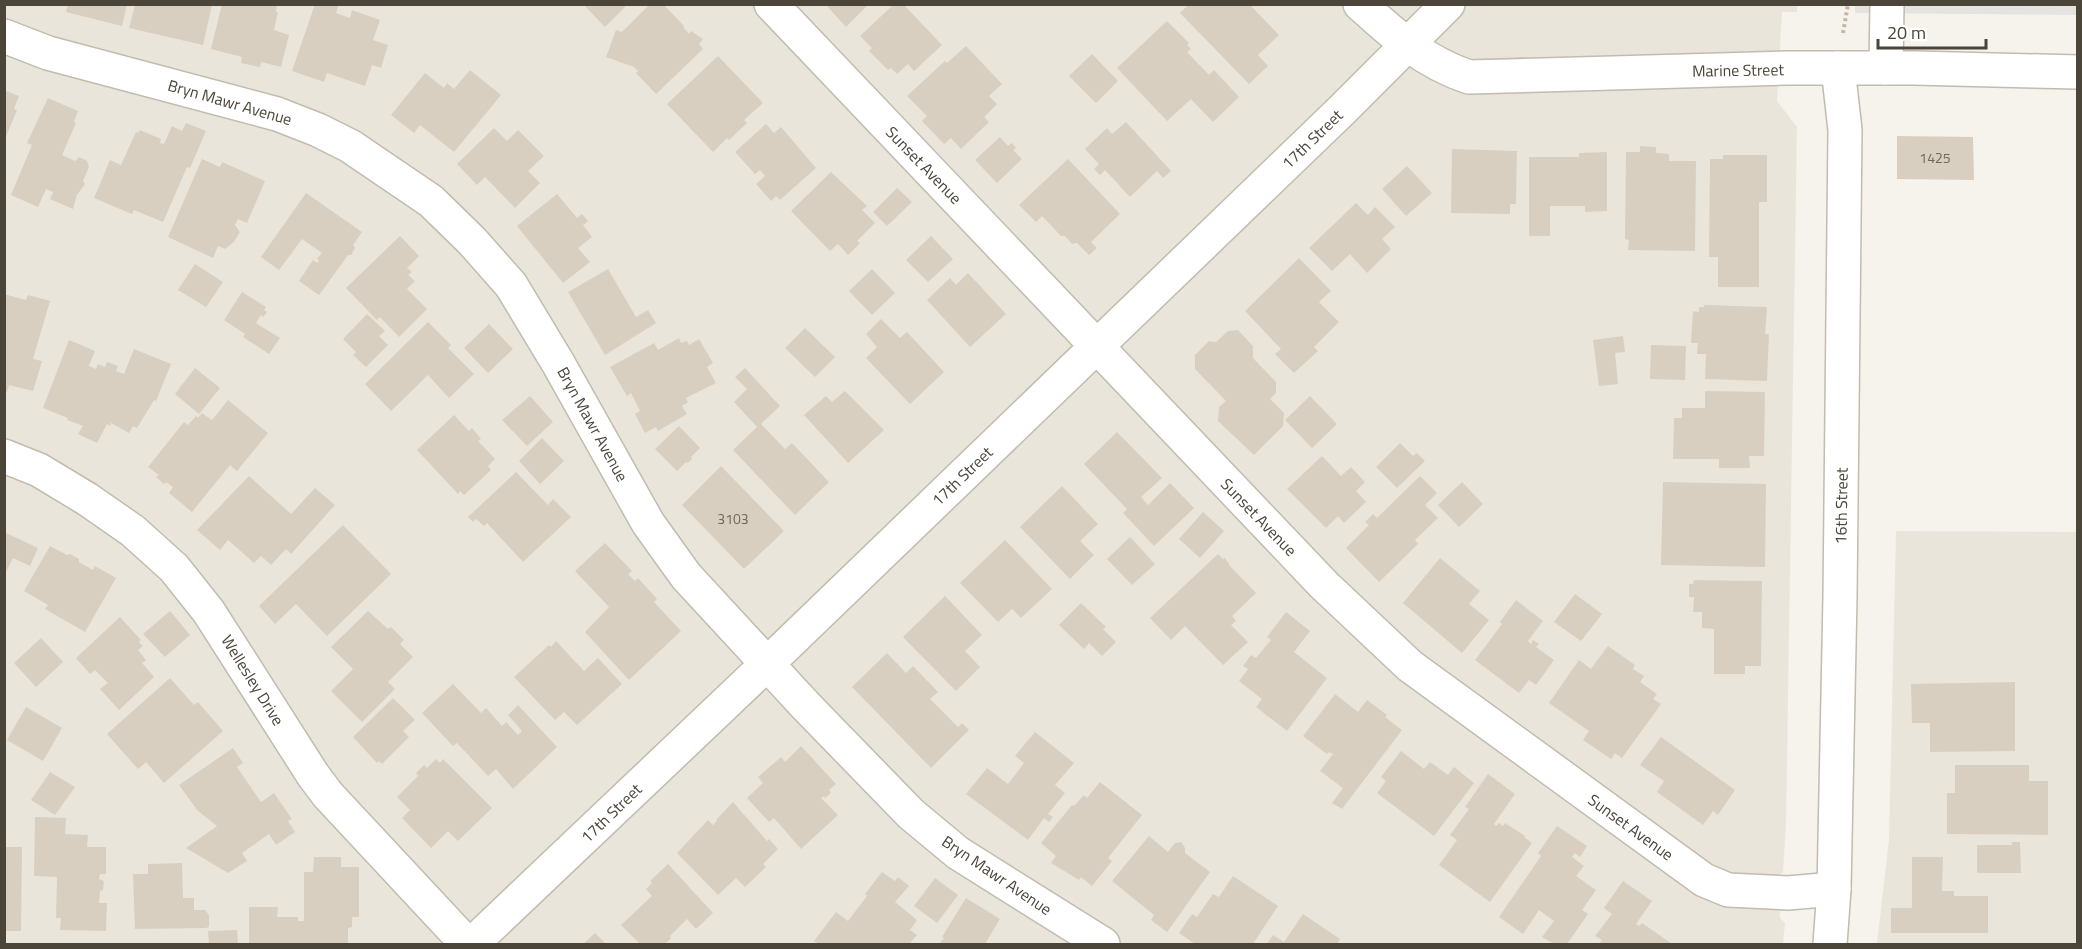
<svg xmlns="http://www.w3.org/2000/svg" width="2082" height="949" viewBox="0 0 2082 949" font-family="'Titillium Web',sans-serif">
  <rect width="100%" height="100%" fill="#f6f3ec"/>
  <g fill="#eae5da">
    <path d="M 5,5 L 1797,5 L 1797,12 L 1782,12 L 1777,101 L 1797,127 L 1786,824 L 1783,872 L 1779,875 L 1780,918 L 1785,923 L 1783,944 L 5,944 Z"/>
    <path d="M 1896,531 L 2077,532 L 2077,944 L 1877,944 L 1889,839 Z"/>
  </g>
  <path fill="#e5e3e0" d="M 1855,4 L 2078,5 L 2077,15 L 1855,13 Z"/>
  <g fill="#d8cfc1">
    <path d="M 68,4 L 127,4 L 122,26 L 66,12 Z"/>
    <path d="M 222,4 L 257,6 L 257,4 L 277,4 L 276,12 L 278,12 L 274,30 L 289,35 L 281,67 L 261,62 L 260,67 L 241,63 L 242,57 L 211,49 Z"/>
    <path d="M 315,4 L 339,4 L 336,13 L 350,18 L 352,10 L 380,20 L 373,40 L 388,45 L 381,68 L 372,65 L 365,86 L 327,73 L 324,82 L 292,71 Z"/>
    <path d="M 583,4 L 628,4 L 605,27 Z"/>
    <path d="M 650,4 L 663,4 L 684,26 L 683,27 L 689,34 L 691,31 L 703,39 L 699,44 L 703,49 L 656,94 L 636,73 L 638,71 L 634,67 L 606,57 L 616,30 L 622,32 Z"/>
    <path d="M 825,4 L 869,4 L 846,27 Z"/>
    <path d="M 1189,4 L 1249,4 L 1279,35 L 1258,55 L 1268,66 L 1249,84 L 1180,13 Z"/>
    <path d="M 135,5 L 212,5 L 203,45 L 129,28 Z"/>
    <path d="M 893,5 L 904,5 L 942,45 L 914,71 L 908,64 L 897,74 L 891,68 L 888,70 L 869,51 L 872,48 L 860,36 Z"/>
    <path d="M 1167,21 L 1189,43 L 1187,45 L 1191,49 L 1187,52 L 1209,75 L 1214,70 L 1239,97 L 1213,122 L 1191,99 L 1167,121 L 1117,68 Z"/>
    <path d="M 966,46 L 1002,84 L 989,96 L 997,104 L 984,117 L 989,122 L 961,149 L 951,138 L 944,144 L 922,121 L 927,116 L 907,96 L 945,61 L 947,63 Z"/>
    <path d="M 1092,54 L 1118,81 L 1096,103 L 1069,76 Z"/>
    <path d="M 718,56 L 763,103 L 744,120 L 747,123 L 729,140 L 727,138 L 713,152 L 667,104 Z"/>
    <path d="M 470,70 L 501,95 L 454,152 L 420,125 L 414,133 L 391,115 L 425,73 L 444,88 L 447,83 L 454,89 Z"/>
    <path d="M 4,90 L 19,96 L 14,109 L 17,110 L 5,139 Z"/>
    <path d="M 48,98 L 78,111 L 74,122 L 76,123 L 62,155 L 75,161 L 79,157 L 87,161 L 89,167 L 83,181 L 85,184 L 77,195 L 73,209 L 50,199 L 53,192 L 46,189 L 38,207 L 11,195 L 32,145 L 27,143 Z"/>
    <path d="M 1126,122 L 1171,171 L 1163,178 L 1157,171 L 1130,197 L 1105,170 L 1100,175 L 1094,169 L 1099,164 L 1085,149 L 1107,128 L 1112,134 Z"/>
    <path d="M 186,123 L 206,131 L 190,168 L 187,167 L 163,222 L 134,210 L 132,214 L 94,198 L 110,160 L 121,165 L 136,132 L 138,133 L 140,130 L 161,139 L 160,143 L 164,144 L 172,126 L 182,131 Z"/>
    <path d="M 766,124 L 774,133 L 781,127 L 816,168 L 780,200 L 776,196 L 771,201 L 756,184 L 765,176 L 760,170 L 755,174 L 735,152 Z"/>
    <path d="M 494,128 L 507,141 L 518,130 L 544,156 L 528,171 L 540,183 L 515,208 L 485,177 L 477,185 L 457,164 Z"/>
    <path d="M 1897,136 L 1973,137 L 1974,180 L 1897,179 Z"/>
    <path d="M 1000,137 L 1008,146 L 1012,143 L 1016,148 L 1013,150 L 1022,159 L 997,183 L 975,160 Z"/>
    <path d="M 1640,146 L 1656,147 L 1656,153 L 1669,154 L 1669,161 L 1696,161 L 1695,251 L 1628,250 L 1629,240 L 1625,239 L 1626,152 L 1640,152 Z"/>
    <path d="M 1452,149 L 1517,151 L 1516,204 L 1510,204 L 1510,214 L 1451,213 Z"/>
    <path d="M 1607,152 L 1607,211 L 1585,212 L 1585,206 L 1550,206 L 1550,236 L 1529,236 L 1529,157 L 1579,157 L 1579,153 Z"/>
    <path d="M 1723,155 L 1767,155 L 1767,202 L 1759,202 L 1759,287 L 1718,287 L 1718,257 L 1709,257 L 1710,159 L 1723,159 Z"/>
    <path d="M 202,159 L 220,167 L 222,162 L 265,181 L 247,223 L 238,219 L 235,225 L 240,232 L 234,242 L 225,249 L 218,246 L 213,258 L 168,237 Z"/>
    <path d="M 1068,159 L 1120,214 L 1091,242 L 1097,248 L 1089,255 L 1077,243 L 1072,244 L 1065,236 L 1061,236 L 1042,216 L 1036,222 L 1019,205 Z"/>
    <path d="M 1407,166 L 1432,193 L 1406,216 L 1382,189 Z"/>
    <path d="M 831,172 L 867,206 L 862,210 L 875,223 L 857,241 L 860,243 L 848,255 L 838,244 L 830,251 L 791,211 Z"/>
    <path d="M 897,188 L 912,202 L 887,226 L 873,212 Z"/>
    <path d="M 306,193 L 362,232 L 353,245 L 355,248 L 351,255 L 348,255 L 319,295 L 299,281 L 313,260 L 317,263 L 319,261 L 317,259 L 322,253 L 302,239 L 279,270 L 261,257 Z"/>
    <path d="M 557,194 L 577,218 L 582,214 L 588,221 L 583,225 L 592,237 L 578,248 L 590,262 L 563,283 L 517,226 Z"/>
    <path d="M 1356,203 L 1368,215 L 1375,207 L 1395,227 L 1382,239 L 1391,249 L 1367,273 L 1350,254 L 1332,271 L 1309,248 Z"/>
    <path d="M 400,236 L 419,256 L 407,268 L 412,272 L 408,275 L 415,281 L 407,289 L 427,309 L 399,337 L 380,317 L 377,320 L 346,288 Z"/>
    <path d="M 931,236 L 953,259 L 928,282 L 906,260 Z"/>
    <path d="M 1299,258 L 1331,291 L 1319,302 L 1339,322 L 1314,347 L 1318,351 L 1294,373 L 1275,354 L 1281,349 L 1245,311 Z"/>
    <path d="M 195,264 L 223,282 L 206,307 L 178,290 Z"/>
    <path d="M 608,269 L 636,317 L 648,310 L 656,323 L 605,355 L 568,292 Z"/>
    <path d="M 872,269 L 895,293 L 872,315 L 849,291 Z"/>
    <path d="M 968,273 L 1006,314 L 970,347 L 927,300 L 950,278 L 956,285 Z"/>
    <path d="M 242,292 L 266,307 L 264,310 L 267,312 L 263,317 L 261,315 L 256,323 L 280,338 L 269,354 L 243,337 L 245,334 L 224,320 Z"/>
    <path d="M 4,294 L 26,300 L 28,295 L 50,301 L 33,359 L 42,361 L 33,391 L 9,385 L 7,392 L 4,391 Z"/>
    <path d="M 1704,305 L 1767,307 L 1765,334 L 1769,334 L 1767,381 L 1705,379 L 1706,354 L 1697,354 L 1698,343 L 1691,343 L 1693,311 L 1699,312 L 1699,307 L 1704,307 Z"/>
    <path d="M 367,314 L 385,331 L 379,336 L 388,345 L 366,367 L 353,355 L 356,352 L 343,339 Z"/>
    <path d="M 881,319 L 900,338 L 907,332 L 944,372 L 910,404 L 866,358 L 877,347 L 866,334 Z"/>
    <path d="M 428,322 L 451,345 L 448,348 L 474,374 L 449,398 L 428,375 L 391,411 L 365,384 Z"/>
    <path d="M 489,324 L 513,349 L 488,373 L 464,348 Z"/>
    <path d="M 805,328 L 835,357 L 815,377 L 785,348 Z"/>
    <path d="M 1238,330 L 1253,346 L 1253,358 L 1276,382 L 1276,393 L 1270,399 L 1284,413 L 1283,426 L 1254,455 L 1218,421 L 1219,407 L 1226,401 L 1195,369 L 1195,355 L 1209,341 L 1216,342 L 1228,331 Z"/>
    <path d="M 1623,336 L 1625,352 L 1615,353 L 1618,384 L 1599,386 L 1593,340 Z"/>
    <path d="M 679,338 L 681,343 L 687,341 L 689,345 L 699,339 L 713,363 L 707,367 L 716,383 L 686,398 L 688,402 L 682,406 L 687,414 L 658,431 L 656,427 L 645,433 L 635,414 L 640,411 L 631,393 L 627,396 L 610,367 L 654,343 L 658,350 Z"/>
    <path d="M 69,340 L 95,351 L 89,366 L 96,369 L 98,364 L 105,367 L 107,362 L 118,366 L 116,371 L 124,374 L 134,349 L 171,364 L 156,401 L 154,400 L 137,428 L 133,426 L 129,433 L 111,423 L 110,426 L 107,424 L 97,443 L 78,434 L 83,426 L 67,420 L 68,418 L 43,408 Z"/>
    <path d="M 1651,345 L 1686,346 L 1685,380 L 1650,379 Z"/>
    <path d="M 195,368 L 220,388 L 199,414 L 175,394 Z"/>
    <path d="M 745,368 L 780,406 L 761,424 L 785,449 L 792,443 L 829,482 L 795,515 L 733,450 L 757,427 L 734,402 L 747,389 L 735,377 Z"/>
    <path d="M 845,391 L 884,430 L 848,463 L 804,415 L 826,396 L 832,402 Z"/>
    <path d="M 1705,391 L 1765,392 L 1764,456 L 1749,456 L 1750,468 L 1719,468 L 1719,459 L 1673,459 L 1674,418 L 1682,418 L 1682,408 L 1705,408 Z"/>
    <path d="M 530,396 L 553,422 L 527,446 L 502,420 Z"/>
    <path d="M 1310,396 L 1337,424 L 1312,448 L 1285,420 Z"/>
    <path d="M 228,400 L 268,433 L 237,471 L 230,465 L 192,512 L 169,493 L 173,487 L 166,482 L 164,484 L 156,477 L 159,475 L 148,467 L 184,422 L 188,425 L 196,416 L 198,418 L 202,413 L 212,420 Z"/>
    <path d="M 454,415 L 469,431 L 472,428 L 481,439 L 478,441 L 495,459 L 488,466 L 491,470 L 464,495 L 460,491 L 458,494 L 417,450 Z"/>
    <path d="M 679,426 L 700,448 L 691,457 L 692,459 L 688,463 L 686,462 L 677,471 L 655,449 Z"/>
    <path d="M 1117,432 L 1162,478 L 1141,497 L 1148,505 L 1170,483 L 1194,508 L 1154,546 L 1123,513 L 1127,509 L 1084,464 Z"/>
    <path d="M 542,438 L 564,461 L 540,484 L 519,461 Z"/>
    <path d="M 1400,443 L 1413,456 L 1417,453 L 1425,461 L 1397,488 L 1376,467 Z"/>
    <path d="M 1322,456 L 1341,476 L 1351,467 L 1365,482 L 1356,491 L 1366,502 L 1344,523 L 1338,516 L 1326,528 L 1287,489 Z"/>
    <path d="M 721,466 L 784,531 L 744,569 L 682,505 Z"/>
    <path d="M 516,472 L 548,505 L 553,499 L 571,517 L 523,562 L 487,523 L 484,526 L 476,519 L 473,522 L 468,517 Z"/>
    <path d="M 249,476 L 291,514 L 315,488 L 335,505 L 291,554 L 286,549 L 271,565 L 261,556 L 254,563 L 228,540 L 220,550 L 197,530 Z"/>
    <path d="M 1420,476 L 1437,493 L 1425,505 L 1438,518 L 1415,540 L 1418,544 L 1379,582 L 1346,548 L 1369,525 L 1365,522 L 1373,514 L 1377,518 Z"/>
    <path d="M 1462,482 L 1483,504 L 1459,527 L 1438,505 Z"/>
    <path d="M 1663,482 L 1766,484 L 1765,567 L 1661,565 Z"/>
    <path d="M 1062,486 L 1098,524 L 1080,541 L 1094,555 L 1070,579 L 1020,527 Z"/>
    <path d="M 1203,512 L 1224,531 L 1200,558 L 1179,539 Z"/>
    <path d="M 343,525 L 391,574 L 327,636 L 296,604 L 275,624 L 259,606 Z"/>
    <path d="M 4,532 L 38,548 L 30,566 L 13,558 L 4,576 Z"/>
    <path d="M 1130,537 L 1155,564 L 1132,585 L 1107,559 Z"/>
    <path d="M 1005,540 L 1052,589 L 1021,618 L 1012,609 L 998,622 L 960,583 Z"/>
    <path d="M 605,543 L 632,571 L 628,574 L 635,581 L 638,578 L 657,599 L 654,602 L 681,631 L 629,680 L 585,632 L 609,607 L 575,571 Z"/>
    <path d="M 50,546 L 67,555 L 70,554 L 79,559 L 79,562 L 93,570 L 95,566 L 116,578 L 85,632 L 45,609 L 48,605 L 24,591 Z"/>
    <path d="M 1218,554 L 1223,559 L 1225,558 L 1230,566 L 1256,593 L 1232,616 L 1236,621 L 1231,625 L 1248,642 L 1223,665 L 1185,626 L 1171,640 L 1150,618 Z"/>
    <path d="M 1440,558 L 1480,591 L 1469,604 L 1489,620 L 1462,653 L 1403,603 Z"/>
    <path d="M 1694,580 L 1762,581 L 1761,666 L 1745,666 L 1745,674 L 1714,674 L 1714,629 L 1702,628 L 1702,612 L 1693,612 L 1694,597 L 1689,597 L 1689,584 L 1693,584 Z"/>
    <path d="M 1575,594 L 1602,614 L 1581,641 L 1554,622 Z"/>
    <path d="M 945,596 L 982,635 L 965,651 L 980,667 L 956,691 L 903,637 Z"/>
    <path d="M 1516,600 L 1543,621 L 1528,641 L 1531,644 L 1533,640 L 1539,644 L 1536,647 L 1554,660 L 1536,685 L 1529,680 L 1519,693 L 1475,660 L 1502,624 L 1500,622 Z"/>
    <path d="M 1081,603 L 1106,627 L 1103,629 L 1116,642 L 1102,656 L 1089,643 L 1084,649 L 1059,625 Z"/>
    <path d="M 170,611 L 190,635 L 165,657 L 143,634 Z"/>
    <path d="M 368,611 L 388,629 L 391,627 L 404,640 L 400,644 L 413,657 L 388,682 L 395,689 L 362,722 L 331,691 L 353,669 L 331,647 Z"/>
    <path d="M 1286,612 L 1310,631 L 1294,652 L 1327,678 L 1287,731 L 1256,707 L 1262,699 L 1239,681 L 1248,669 L 1243,666 L 1251,655 L 1256,658 L 1271,640 L 1267,637 Z"/>
    <path d="M 120,617 L 141,640 L 139,642 L 143,646 L 138,650 L 146,660 L 142,663 L 154,677 L 119,710 L 100,689 L 108,683 L 95,670 L 90,674 L 76,658 Z"/>
    <path d="M 41,638 L 63,662 L 36,687 L 14,663 Z"/>
    <path d="M 556,641 L 584,671 L 598,658 L 622,684 L 577,725 L 564,712 L 555,720 L 514,677 L 549,645 L 551,647 Z"/>
    <path d="M 1608,646 L 1635,665 L 1633,669 L 1644,676 L 1640,682 L 1657,694 L 1653,699 L 1661,704 L 1622,758 L 1615,753 L 1611,759 L 1583,740 L 1589,731 L 1549,703 L 1579,660 L 1591,669 Z"/>
    <path d="M 887,653 L 906,673 L 913,666 L 938,692 L 930,699 L 958,727 L 962,723 L 969,730 L 931,768 L 852,687 Z"/>
    <path d="M 170,678 L 194,705 L 198,702 L 223,731 L 164,783 L 146,762 L 138,769 L 107,734 Z"/>
    <path d="M 2015,682 L 2015,751 L 1930,752 L 1930,723 L 1912,723 L 1911,684 Z"/>
    <path d="M 453,684 L 481,713 L 486,708 L 502,726 L 506,722 L 518,735 L 522,731 L 508,715 L 518,705 L 557,747 L 513,789 L 496,769 L 488,776 L 457,743 L 453,746 L 422,713 Z"/>
    <path d="M 1335,694 L 1358,712 L 1367,700 L 1387,715 L 1385,717 L 1402,730 L 1342,809 L 1332,803 L 1343,788 L 1320,771 L 1333,754 L 1329,752 L 1327,754 L 1303,736 Z"/>
    <path d="M 393,698 L 415,720 L 403,731 L 409,737 L 382,764 L 379,761 L 377,763 L 353,737 Z"/>
    <path d="M 26,707 L 62,728 L 43,761 L 7,740 Z"/>
    <path d="M 1035,732 L 1074,763 L 1055,785 L 1065,793 L 1048,814 L 1053,817 L 1049,822 L 1044,818 L 1028,840 L 966,794 L 987,768 L 1008,784 L 1024,763 L 1015,756 Z"/>
    <path d="M 1661,737 L 1735,790 L 1718,815 L 1713,811 L 1703,825 L 1657,792 L 1664,781 L 1640,765 Z"/>
    <path d="M 801,746 L 836,784 L 829,790 L 831,793 L 825,798 L 824,796 L 821,798 L 838,815 L 801,849 L 774,818 L 769,822 L 747,798 L 763,783 L 758,777 L 781,757 L 785,762 Z"/>
    <path d="M 233,748 L 243,763 L 237,767 L 261,802 L 274,793 L 292,819 L 288,821 L 295,832 L 276,845 L 269,834 L 242,853 L 247,861 L 228,873 L 186,848 L 217,826 L 198,811 L 179,785 Z"/>
    <path d="M 1401,751 L 1424,769 L 1430,762 L 1448,775 L 1454,767 L 1474,783 L 1434,836 L 1377,793 L 1386,781 L 1381,777 Z"/>
    <path d="M 436,759 L 440,763 L 443,759 L 492,808 L 458,841 L 448,831 L 431,848 L 402,818 L 410,810 L 397,797 L 418,776 L 416,773 L 424,765 L 427,768 Z"/>
    <path d="M 1955,765 L 2029,765 L 2029,781 L 2048,781 L 2048,835 L 1947,834 L 1947,793 L 1955,793 Z"/>
    <path d="M 50,772 L 75,787 L 55,815 L 31,800 Z"/>
    <path d="M 1488,774 L 1515,794 L 1494,824 L 1496,826 L 1499,823 L 1503,826 L 1505,823 L 1525,836 L 1524,837 L 1532,843 L 1490,902 L 1439,865 L 1457,840 L 1450,835 L 1469,809 L 1465,807 Z"/>
    <path d="M 1100,782 L 1142,815 L 1108,858 L 1112,861 L 1092,886 L 1081,877 L 1079,880 L 1051,863 L 1056,856 L 1041,843 L 1072,805 L 1074,806 L 1084,795 L 1087,798 Z"/>
    <path d="M 733,802 L 767,841 L 769,839 L 778,849 L 763,864 L 766,867 L 745,887 L 736,878 L 718,895 L 677,853 L 708,820 L 713,825 L 717,821 L 716,820 Z"/>
    <path d="M 35,817 L 66,818 L 65,834 L 88,835 L 87,847 L 106,847 L 106,874 L 100,874 L 99,879 L 104,881 L 103,890 L 100,891 L 99,903 L 107,903 L 106,931 L 60,930 L 61,918 L 56,918 L 57,877 L 34,876 Z"/>
    <path d="M 1557,826 L 1587,846 L 1580,857 L 1575,853 L 1572,857 L 1584,866 L 1576,876 L 1596,890 L 1582,910 L 1588,914 L 1567,944 L 1554,944 L 1542,937 L 1554,921 L 1539,910 L 1523,934 L 1499,917 L 1541,856 L 1538,853 Z"/>
    <path d="M 1149,836 L 1168,852 L 1175,843 L 1181,842 L 1185,848 L 1185,853 L 1210,872 L 1167,932 L 1151,920 L 1154,915 L 1112,881 Z"/>
    <path d="M 2012,842 L 2020,842 L 2021,873 L 1977,873 L 1977,845 L 2012,845 Z"/>
    <path d="M 4,847 L 22,847 L 21,931 L 4,931 Z"/>
    <path d="M 314,857 L 341,857 L 341,867 L 359,867 L 359,917 L 352,917 L 352,927 L 348,928 L 348,944 L 249,944 L 249,907 L 278,907 L 277,917 L 298,917 L 298,921 L 304,921 L 304,872 L 313,872 Z"/>
    <path d="M 1912,857 L 1943,857 L 1942,891 L 1954,891 L 1954,896 L 1988,896 L 1988,933 L 1891,933 L 1891,908 L 1912,908 Z"/>
    <path d="M 182,863 L 183,898 L 194,898 L 194,910 L 205,910 L 209,915 L 209,927 L 206,928 L 135,929 L 133,874 L 148,874 L 148,864 Z"/>
    <path d="M 668,864 L 713,913 L 696,929 L 687,919 L 670,936 L 671,938 L 665,944 L 640,944 L 621,925 L 652,896 L 646,889 L 652,883 L 650,881 Z"/>
    <path d="M 882,872 L 895,881 L 898,877 L 909,886 L 895,902 L 917,920 L 910,930 L 917,935 L 909,944 L 819,944 L 814,941 L 836,912 L 848,921 L 867,896 L 865,894 Z"/>
    <path d="M 1233,876 L 1278,906 L 1253,944 L 1195,944 L 1179,933 L 1192,914 L 1197,917 L 1213,894 L 1219,897 Z"/>
    <path d="M 935,878 L 958,895 L 937,923 L 914,906 Z"/>
    <path d="M 1623,881 L 1652,901 L 1636,924 L 1639,926 L 1642,923 L 1672,944 L 1599,944 L 1602,940 L 1595,936 L 1612,914 L 1604,908 Z"/>
    <path d="M 966,898 L 1000,919 L 985,944 L 939,944 L 944,938 L 942,937 Z"/>
    <path d="M 1303,914 L 1340,939 L 1337,944 L 1267,944 L 1273,935 L 1284,942 Z"/>
    <path d="M 237,930 L 238,944 L 209,944 L 208,931 Z"/>
    <path d="M 595,933 L 606,944 L 583,944 Z"/>
  </g>
  <g fill="none" stroke-linecap="round" stroke-linejoin="round">
    <g stroke="#c2bbae" stroke-width="36">
      <g id="minor">
        <path d="M 771,4 L 1324,585 L 1410,666 L 1704,880 L 1728,890 L 1788,893 L 1834,889"/>
        <path d="M 1360,4 C 1394,35 1424,62 1469,77 L 1786,68 L 1914,68 L 2078,72"/>
        <path d="M 4,36 L 48,53 L 277,114 L 318,130 L 350,146 L 431,201 L 472,241 L 511,285 L 558,363 L 648,523 L 686,576 L 806,706 L 911,814 L 958,853 L 1103,944"/>
        <path d="M 1886,68 L 1887,4"/>
        <path d="M 4,456 L 39,470 L 87,499 L 133,531 L 174,568 L 209,612 L 313,775 L 328,795 L 467,944"/>
        <path d="M 472,944 L 767,664 L 1342,110 L 1448,4"/>
        <path d="M 1830,944 L 1834,889 L 1840,597 L 1845,130 L 1838,68"/>
      </g>
    </g>
    <path stroke="#c4b79f" stroke-width="4" stroke-dasharray="3 3" stroke-linecap="butt" d="M 1843,33 L 1848,4"/>
    <use href="#minor" stroke="#fff" stroke-width="33"/>
  </g>
  <g text-anchor="middle" stroke-width="5" stroke-linejoin="round" paint-order="stroke">
    <g font-size="14" fill="#6e675b">
      <text x="1935" y="163">1425</text>
      <text x="733" y="524">3103</text>
    </g>
    <g font-size="16" fill="#4b4439" stroke="#fff">
      <text transform="translate(1738 70) rotate(-1)" y="6">Marine Street</text>
      <text transform="translate(230 102) rotate(16)" y="6">Bryn Mawr Avenue</text>
      <text transform="translate(1312 139) rotate(-44)" y="6">17th Street</text>
      <text transform="translate(924 165) rotate(46)" y="6">Sunset Avenue</text>
      <text transform="translate(593 424) rotate(61)" y="6">Bryn Mawr Avenue</text>
      <text transform="translate(962 476) rotate(-44)" y="6">17th Street</text>
      <text transform="translate(1841 506) rotate(-89)" y="6">16th Street</text>
      <text transform="translate(1259 517) rotate(46)" y="6">Sunset Avenue</text>
      <text transform="translate(253 680) rotate(58)" y="6">Wellesley Drive</text>
      <text transform="translate(611 813) rotate(-44)" y="6">17th Street</text>
      <text transform="translate(1631 827) rotate(36)" y="6">Sunset Avenue</text>
      <text transform="translate(997 875) rotate(34)" y="6">Bryn Mawr Avenue</text>
    </g>
  </g>
  <rect width="2082" height="949" fill="none" stroke="#4b4439" stroke-width="12"/>
  <path d="M1878 39v9h108v-9" fill="none" stroke="#4b4439" stroke-width="3"/>
  <text x="1887" y="39" font-size="18" fill="#4b4439" stroke="#ffffff" stroke-width="4.5" paint-order="stroke">20 m</text>
</svg>
